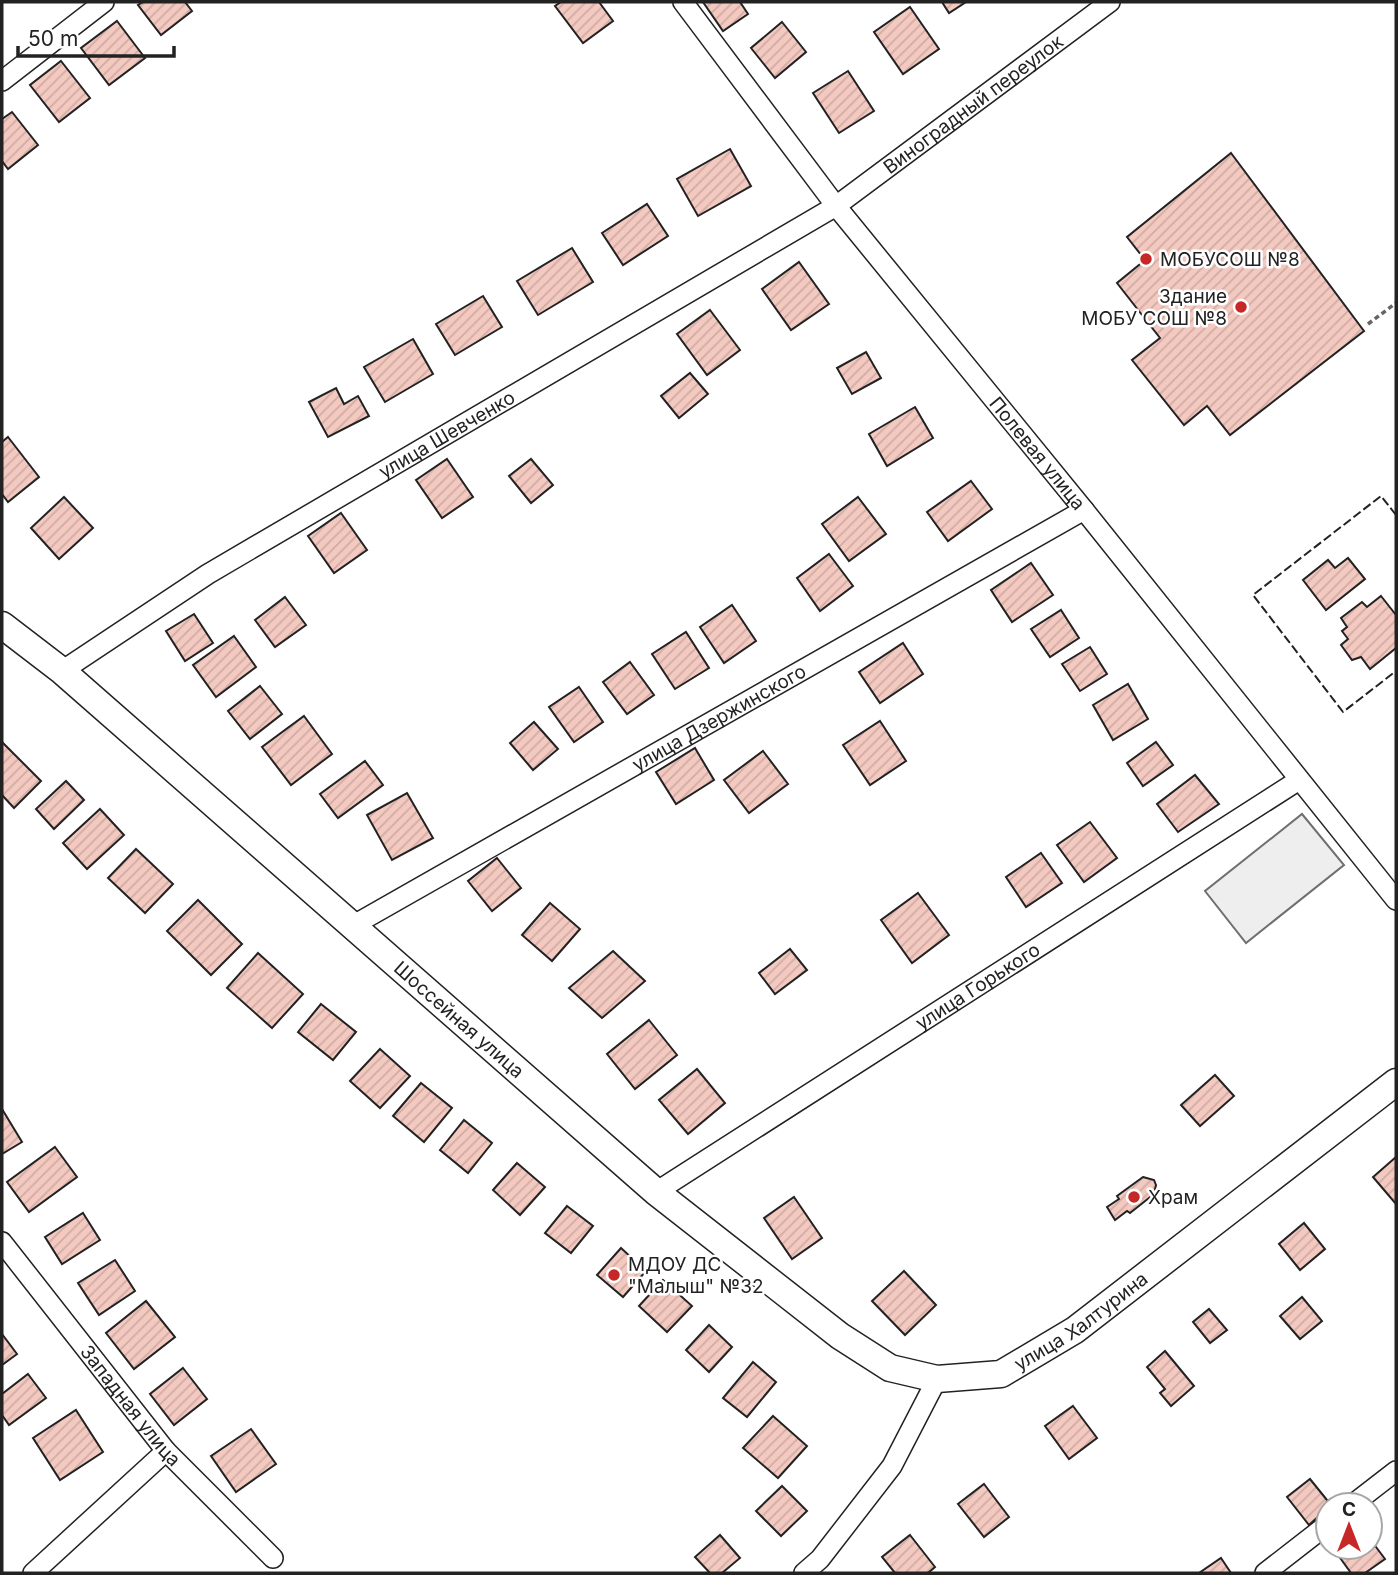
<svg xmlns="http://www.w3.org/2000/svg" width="1398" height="1575" viewBox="0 0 1398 1575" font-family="Inter,sans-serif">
  <defs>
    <pattern id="building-hatch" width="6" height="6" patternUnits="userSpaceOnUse" patternTransform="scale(1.75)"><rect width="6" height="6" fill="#f3c9c0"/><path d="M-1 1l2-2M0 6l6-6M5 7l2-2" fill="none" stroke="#d0aca5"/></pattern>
  </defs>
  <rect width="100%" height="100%" fill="#fff"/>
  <path fill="#eee" stroke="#6f6f6f" stroke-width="2" d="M 1302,814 L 1344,865 L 1246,943 L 1205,891 Z"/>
  <g fill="url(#building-hatch)" stroke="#222" stroke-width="2">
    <path d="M 143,2 L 185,2 L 192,11 L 161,35 L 138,5 Z"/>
    <path d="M 561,2 L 599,2 L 613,21 L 583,43 L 555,6 Z"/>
    <path d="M 703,2 L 740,2 L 748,14 L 723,31 Z"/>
    <path d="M 942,2 L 966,2 L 949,13 Z"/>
    <path d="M 910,7 L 939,49 L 903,74 L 874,32 Z"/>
    <path d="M 117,21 L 145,58 L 109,85 L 81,48 Z"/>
    <path d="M 782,22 L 806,52 L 775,78 L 751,48 Z"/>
    <path d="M 61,61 L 90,98 L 59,122 L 30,85 Z"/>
    <path d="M 848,71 L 874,111 L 839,133 L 813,93 Z"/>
    <path d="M 12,112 L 38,145 L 8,169 L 2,161 L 2,119 Z"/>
    <path d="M 730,149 L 751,186 L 698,216 L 677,179 Z"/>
    <path d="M 1231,153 L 1364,331 L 1230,435 L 1207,406 L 1184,425 L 1132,360 L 1160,338 L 1117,283 L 1145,260 L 1127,237 Z"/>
    <path d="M 647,204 L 668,236 L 623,265 L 602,233 Z"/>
    <path d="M 572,248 L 593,282 L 538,315 L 517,281 Z"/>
    <path d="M 799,262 L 829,304 L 791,330 L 762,289 Z"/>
    <path d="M 483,296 L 502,327 L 455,355 L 436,324 Z"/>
    <path d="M 710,310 L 740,350 L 707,375 L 677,334 Z"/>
    <path d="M 413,339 L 433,374 L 385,402 L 364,367 Z"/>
    <path d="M 866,352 L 881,378 L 852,394 L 837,368 Z"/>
    <path d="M 690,373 L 708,394 L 679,418 L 661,396 Z"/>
    <path d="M 336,388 L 344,404 L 358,396 L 369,416 L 328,437 L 309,402 Z"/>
    <path d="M 915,407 L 933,438 L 887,466 L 869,434 Z"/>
    <path d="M 8,437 L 39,477 L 8,502 L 2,494 L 2,442 Z"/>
    <path d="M 447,459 L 473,497 L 442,518 L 416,480 Z"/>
    <path d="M 531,459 L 553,485 L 531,503 L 509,476 Z"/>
    <path d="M 971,481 L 992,509 L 948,541 L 927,512 Z"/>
    <path d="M 64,497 L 93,528 L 59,559 L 31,528 Z"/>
    <path d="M 858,497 L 886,534 L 849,561 L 822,524 Z"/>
    <path d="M 341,513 L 367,550 L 334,573 L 308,536 Z"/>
    <path d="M 829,554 L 853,586 L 820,611 L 797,578 Z"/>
    <path d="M 1348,558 L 1365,579 L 1326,610 L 1303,580 L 1328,560 L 1335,568 Z"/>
    <path d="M 1031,563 L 1053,595 L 1012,622 L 991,590 Z"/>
    <path d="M 1381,596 L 1396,615 L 1396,648 L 1370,669 L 1361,657 L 1352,660 L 1341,645 L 1348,639 L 1342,631 L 1347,627 L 1341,618 L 1362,602 L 1367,607 Z"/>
    <path d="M 285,597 L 306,625 L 275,647 L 255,620 Z"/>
    <path d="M 732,605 L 756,641 L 724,663 L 700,627 Z"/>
    <path d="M 1061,610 L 1079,638 L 1050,657 L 1031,629 Z"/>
    <path d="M 194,614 L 213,643 L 185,661 L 166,631 Z"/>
    <path d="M 686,632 L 709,668 L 675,689 L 652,654 Z"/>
    <path d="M 234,636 L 256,667 L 216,697 L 193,665 Z"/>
    <path d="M 903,643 L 923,674 L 880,703 L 859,672 Z"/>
    <path d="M 1090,647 L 1107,674 L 1080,691 L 1062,664 Z"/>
    <path d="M 630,662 L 654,695 L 627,714 L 603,682 Z"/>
    <path d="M 1128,684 L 1148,719 L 1113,740 L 1093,705 Z"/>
    <path d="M 260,686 L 282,714 L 250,739 L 228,711 Z"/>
    <path d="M 579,687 L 603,722 L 574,742 L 549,707 Z"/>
    <path d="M 304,716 L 332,754 L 291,785 L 262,747 Z"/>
    <path d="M 880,721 L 906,761 L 870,785 L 843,745 Z"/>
    <path d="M 534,722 L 558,749 L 533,770 L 510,743 Z"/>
    <path d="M 2,742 L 41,781 L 14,808 L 2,795 Z"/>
    <path d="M 1156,742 L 1173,765 L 1143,786 L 1127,763 Z"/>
    <path d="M 695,748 L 714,780 L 676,804 L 656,772 Z"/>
    <path d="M 763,751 L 788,784 L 749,813 L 724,780 Z"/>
    <path d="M 365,761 L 383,785 L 338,818 L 320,794 Z"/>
    <path d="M 1195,775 L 1219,804 L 1178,832 L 1157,804 Z"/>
    <path d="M 66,781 L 84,800 L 54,829 L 36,809 Z"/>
    <path d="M 407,793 L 433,838 L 392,860 L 367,815 Z"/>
    <path d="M 100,809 L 124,835 L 87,869 L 63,843 Z"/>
    <path d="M 1090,822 L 1117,858 L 1084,882 L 1057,845 Z"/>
    <path d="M 136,849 L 173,884 L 145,913 L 108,878 Z"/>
    <path d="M 1041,853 L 1062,883 L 1026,907 L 1006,877 Z"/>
    <path d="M 497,858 L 521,888 L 492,911 L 468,881 Z"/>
    <path d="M 918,893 L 949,935 L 912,963 L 881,920 Z"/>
    <path d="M 198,900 L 242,944 L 211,975 L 167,931 Z"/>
    <path d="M 550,903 L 580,929 L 552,961 L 522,935 Z"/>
    <path d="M 790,949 L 807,970 L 775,994 L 759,973 Z"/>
    <path d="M 613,951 L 645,981 L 602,1018 L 569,988 Z"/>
    <path d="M 258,953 L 303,994 L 272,1028 L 227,988 Z"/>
    <path d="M 321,1004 L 356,1032 L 333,1060 L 298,1032 Z"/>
    <path d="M 649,1020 L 677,1055 L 635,1089 L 607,1054 Z"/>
    <path d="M 380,1049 L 410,1076 L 380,1108 L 350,1081 Z"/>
    <path d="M 697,1069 L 725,1103 L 688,1134 L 659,1100 Z"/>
    <path d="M 1215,1075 L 1234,1096 L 1200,1126 L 1181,1105 Z"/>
    <path d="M 421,1083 L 452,1108 L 424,1142 L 393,1116 Z"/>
    <path d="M 2,1109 L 22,1142 L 2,1154 Z"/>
    <path d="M 464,1120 L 492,1143 L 468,1173 L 440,1150 Z"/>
    <path d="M 55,1147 L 77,1177 L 29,1212 L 7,1182 Z"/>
    <path d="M 1396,1157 L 1396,1204 L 1373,1177 Z"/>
    <path d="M 517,1163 L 545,1187 L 520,1215 L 493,1190 Z"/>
    <path d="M 1143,1177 L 1154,1180 L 1156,1185 L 1154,1194 L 1130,1213 L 1127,1211 L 1115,1220 L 1107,1207 L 1119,1199 L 1117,1196 Z"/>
    <path d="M 794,1197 L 822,1238 L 792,1259 L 764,1218 Z"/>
    <path d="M 567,1206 L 593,1226 L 571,1253 L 545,1233 Z"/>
    <path d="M 83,1213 L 100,1240 L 62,1264 L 45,1237 Z"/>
    <path d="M 1304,1223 L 1325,1249 L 1300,1270 L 1279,1244 Z"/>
    <path d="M 621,1248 L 646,1271 L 623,1297 L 597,1275 Z"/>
    <path d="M 115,1260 L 135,1291 L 99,1315 L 78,1283 Z"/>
    <path d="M 904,1271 L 936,1305 L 905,1335 L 872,1301 Z"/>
    <path d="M 663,1280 L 692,1306 L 667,1332 L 639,1306 Z"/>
    <path d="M 1302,1297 L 1322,1321 L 1300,1339 L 1280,1316 Z"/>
    <path d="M 146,1301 L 175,1337 L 134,1369 L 106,1333 Z"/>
    <path d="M 1209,1309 L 1227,1330 L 1210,1343 L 1193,1322 Z"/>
    <path d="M 709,1325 L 732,1347 L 709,1372 L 686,1350 Z"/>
    <path d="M 2,1334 L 17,1354 L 2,1365 Z"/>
    <path d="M 1165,1351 L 1194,1386 L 1171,1406 L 1160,1393 L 1165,1389 L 1147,1367 Z"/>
    <path d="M 753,1362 L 776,1382 L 747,1417 L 723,1398 Z"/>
    <path d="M 183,1368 L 207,1399 L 174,1425 L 150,1394 Z"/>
    <path d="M 28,1374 L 46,1398 L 9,1425 L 2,1415 L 2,1394 Z"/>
    <path d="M 1073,1406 L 1097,1438 L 1069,1459 L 1045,1426 Z"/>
    <path d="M 76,1410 L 103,1452 L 60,1480 L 33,1438 Z"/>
    <path d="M 773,1416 L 807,1446 L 778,1478 L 743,1448 Z"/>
    <path d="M 251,1429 L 276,1464 L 236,1492 L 211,1456 Z"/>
    <path d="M 1310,1479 L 1331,1505 L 1309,1525 L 1287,1497 Z"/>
    <path d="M 984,1484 L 1009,1517 L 984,1537 L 958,1504 Z"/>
    <path d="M 782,1486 L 807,1511 L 781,1536 L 756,1511 Z"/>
    <path d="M 720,1535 L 740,1558 L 722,1573 L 710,1573 L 695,1557 Z"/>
    <path d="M 910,1535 L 935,1567 L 928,1573 L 895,1573 L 882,1557 Z"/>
    <path d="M 1370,1539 L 1385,1559 L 1365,1573 L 1351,1573 L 1333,1548 L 1370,1547 Z"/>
    <path d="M 1221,1558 L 1231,1573 L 1199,1573 Z"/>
  </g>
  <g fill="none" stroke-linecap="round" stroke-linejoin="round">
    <g stroke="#222" stroke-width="22">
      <g id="minor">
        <path id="s1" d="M 683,2 L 836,206 L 1084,510 L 1396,900"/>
        <path d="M 2,81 L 104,2"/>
        <path id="s2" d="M 62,671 L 208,574 L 836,206 L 1110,2"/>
        <path id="s3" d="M 352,926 L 1084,510"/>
        <path id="s4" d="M 656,1192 L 1299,780"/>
        <path id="s5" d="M 2,1242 L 166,1451 L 273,1558"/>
        <path d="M 1352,1505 L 1396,1471"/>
        <path d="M 33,1573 L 166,1451"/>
        <path d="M 804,1573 L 820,1559 L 892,1466 L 937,1379"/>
        <path d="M 1265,1573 L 1328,1524"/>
      </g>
    </g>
    <g stroke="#222" stroke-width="29">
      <g id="secondary">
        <path id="s6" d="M 2,625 L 62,671 L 656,1192 L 840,1336 L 890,1368 L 937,1379 L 1001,1374 L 1075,1330 L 1396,1082"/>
      </g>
    </g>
    <path stroke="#646464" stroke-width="3.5" stroke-dasharray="5 3.5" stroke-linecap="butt" d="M 1368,324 L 1396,303"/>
    <use href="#minor" stroke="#fff" stroke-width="19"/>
    <use href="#secondary" stroke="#fff" stroke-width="26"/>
    <path stroke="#222" stroke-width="2" stroke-dasharray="9 3.5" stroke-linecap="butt" d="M 1396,515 L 1381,496 L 1253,595 L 1343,712 L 1396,671"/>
  </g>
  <g fill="#c62828" stroke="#fff" stroke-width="2.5">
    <circle cx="1146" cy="259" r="7"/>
    <circle cx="1241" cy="307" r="7"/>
    <circle cx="1134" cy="1197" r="7"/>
    <circle cx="614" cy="1275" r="7"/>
  </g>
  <g text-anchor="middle" stroke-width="5" stroke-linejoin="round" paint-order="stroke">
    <g font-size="19" fill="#222" stroke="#fff">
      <text dy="7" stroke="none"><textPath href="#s2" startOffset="1074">Виноградный переулок</textPath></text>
      <text dy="7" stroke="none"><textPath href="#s2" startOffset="452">улица Шевченко</textPath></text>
      <text dy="7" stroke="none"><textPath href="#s1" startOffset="574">Полевая улица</textPath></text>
      <text dy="7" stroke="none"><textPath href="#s3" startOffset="422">улица Дзержинского</textPath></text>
      <text dy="7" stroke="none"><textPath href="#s4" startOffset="382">улица Горького</textPath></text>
      <text dy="7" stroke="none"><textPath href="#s6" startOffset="604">Шоссейная улица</textPath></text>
      <text dy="7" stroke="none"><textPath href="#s6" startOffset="1367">улица Халтурина</textPath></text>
      <text dy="7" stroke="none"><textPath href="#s5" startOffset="208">Западная улица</textPath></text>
    </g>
    <g font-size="19" fill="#222" stroke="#fff" text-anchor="start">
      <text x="1160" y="266">МОБУСОШ №8</text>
      <text x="1227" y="303" text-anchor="end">Здание<tspan x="1227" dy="22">МОБУ СОШ №8</tspan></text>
      <text x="1148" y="1204">Храм</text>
      <text x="628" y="1271">МДОУ ДС<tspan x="628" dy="22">"Малыш" №32</tspan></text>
    </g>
  </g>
  <rect width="1398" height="1575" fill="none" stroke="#222222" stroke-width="7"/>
  <g transform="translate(1349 1526)"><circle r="33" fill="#ffffff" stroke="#a7a7a7" stroke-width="2"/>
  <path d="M0-5L12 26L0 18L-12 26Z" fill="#c62828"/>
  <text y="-10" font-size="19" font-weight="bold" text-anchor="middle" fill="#222222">С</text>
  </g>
  <path d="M18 46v10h156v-10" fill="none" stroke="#222222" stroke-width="3.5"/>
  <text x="28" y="46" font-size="21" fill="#222222" stroke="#ffffff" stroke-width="5" paint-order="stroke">50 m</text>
</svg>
